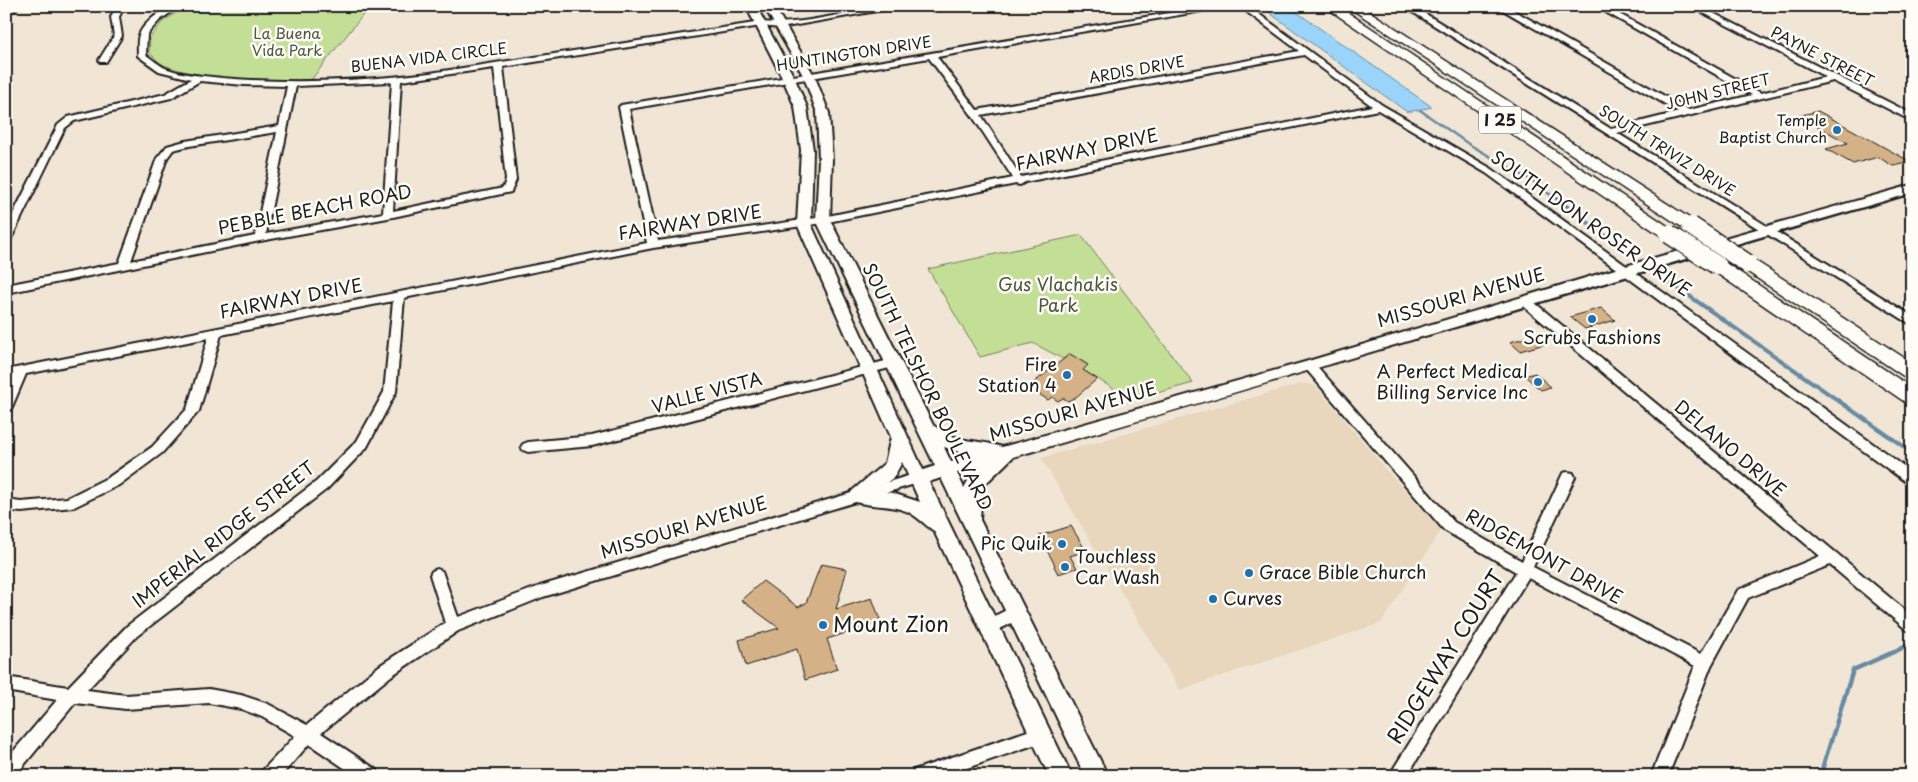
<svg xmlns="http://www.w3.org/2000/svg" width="1918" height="782" viewBox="0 0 1918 782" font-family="'Playpen Sans',sans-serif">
  <rect width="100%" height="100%" fill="#f1e6d5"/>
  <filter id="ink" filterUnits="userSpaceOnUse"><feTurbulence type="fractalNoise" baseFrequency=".02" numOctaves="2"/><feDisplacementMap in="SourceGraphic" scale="10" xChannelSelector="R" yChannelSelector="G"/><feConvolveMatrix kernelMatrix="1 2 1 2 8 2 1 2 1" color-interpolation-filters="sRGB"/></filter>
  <g filter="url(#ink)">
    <path fill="#e8d6bd" d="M 1303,383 L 1316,386 L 1387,471 L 1442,529 L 1381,623 L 1180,690 L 1041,458 Z"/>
    <g fill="#c3df96" stroke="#707e59">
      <path d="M 187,6 L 370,6 L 311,80 C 269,79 202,81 164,65 C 159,63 154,57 149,52 L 150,38 L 162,22 Z"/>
      <path d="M 1081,235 L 1193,383 L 1132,400 L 1083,370 L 1088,365 L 1070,354 L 1063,359 L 1033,343 L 980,357 L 928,269 Z"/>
    </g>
    <path fill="#9ad4fb" stroke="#688aa2" d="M 1260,6 L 1288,6 L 1432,107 L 1407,112 Z"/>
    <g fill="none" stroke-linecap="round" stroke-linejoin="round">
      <path stroke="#688aa2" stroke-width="2.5" d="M 1420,110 L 1467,143 L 1534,182 L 1553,197"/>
      <g stroke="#688aa2" stroke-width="4">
        <path d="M 1552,195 L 1620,247"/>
        <path d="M 1668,281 L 1910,451"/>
      </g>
      <g stroke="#688aa2" stroke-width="4.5">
        <path d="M 1908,450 L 1912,453"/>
        <path d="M 1820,776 L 1853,670 L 1907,646"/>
      </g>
    </g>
    <g fill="#d4b186" stroke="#1c1c1c">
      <path d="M 1818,111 L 1911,162 L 1893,166 L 1878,157 L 1853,164 L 1826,149 L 1848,143 L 1798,116 Z"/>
      <path d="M 1601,308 L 1615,320 L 1585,329 L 1570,317 Z"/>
      <path d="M 1536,335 L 1545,344 L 1520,351 L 1510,342 Z"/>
      <path d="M 1070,354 L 1088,365 L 1083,370 L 1097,379 L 1076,397 L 1068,401 L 1063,398 L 1058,401 L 1052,397 L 1048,400 L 1028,387 Z"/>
      <path d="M 1535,373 L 1551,387 L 1541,390 L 1525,376 Z"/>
      <path d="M 1071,526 L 1086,551 L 1070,556 L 1077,568 L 1058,574 L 1054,566 L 1055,565 L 1039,536 Z"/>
      <path d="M 821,564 L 847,569 L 836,609 L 872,598 L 881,622 L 827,639 L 837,669 L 805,680 L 797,649 L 746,666 L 739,640 L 779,628 L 741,600 L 763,581 L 798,607 L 806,603 Z"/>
    </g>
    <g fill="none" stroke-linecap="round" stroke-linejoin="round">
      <g stroke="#1c1c1c" stroke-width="4">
        <g id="minor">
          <path d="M 116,6 L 124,6 L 119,17 L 122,36 L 106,62 L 100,62 L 99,60 L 114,36 L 111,17 Z"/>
          <path d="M 170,6 L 180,6 L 160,20 L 150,31 L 147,35 L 146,55 C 152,59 159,65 165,68 C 182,75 204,76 222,78 C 291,84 361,81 430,73 L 761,22 C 809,27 857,6 905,6 L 780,28 L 761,26 L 503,67 L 516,180 L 511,192 L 388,218 L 260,241 L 6,293 L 6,285 L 119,263 L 157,158 L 167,146 L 185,141 L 279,126 L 287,86 L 244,85 L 200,81 L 171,98 L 74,121 L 65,128 L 11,239 L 6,242 L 6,228 L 58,125 L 68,117 L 165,94 L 191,79 L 159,71 L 138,56 C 138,49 137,40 139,35 C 144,22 159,13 170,6 ZM 494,68 L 506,180 L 503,188 L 393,211 L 401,81 ZM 392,82 L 383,213 L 266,234 L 296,86 ZM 277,132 L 255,236 L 131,261 L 167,158 L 173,150 L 189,146 Z"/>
          <path d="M 1211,6 L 1231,6 L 937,57 L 977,110 L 1299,51 L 1239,6 L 1248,6 L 1382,105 L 1492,169 L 1912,472 L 1912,484 L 1907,483 L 1486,173 L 1378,110 L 1025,182 L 1020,185 L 1016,184 L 823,223 L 653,248 L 404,298 L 396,392 L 367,447 L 327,489 L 137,636 L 87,690 L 126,695 L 209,689 L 241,695 L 268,704 L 307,725 L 379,666 L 445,623 L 430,575 L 432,571 L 437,569 L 442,571 L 458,617 L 540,586 L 918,473 L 923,474 L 925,478 L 923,482 L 918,483 L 543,597 L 458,631 L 391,676 L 321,733 L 377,770 L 379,776 L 356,776 L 309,744 L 281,776 L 261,776 L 263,770 L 295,736 L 262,717 L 241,709 L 209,703 L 126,709 L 75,703 L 15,776 L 6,776 L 6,760 L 57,700 L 6,691 L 6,677 L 68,687 L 127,626 L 317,481 L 357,441 L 384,392 L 393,301 L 221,335 L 199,411 L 162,453 L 119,485 L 74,507 L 21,512 L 6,510 L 6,500 L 21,502 L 67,498 L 109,477 L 152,447 L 187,409 L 208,338 L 26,374 L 12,407 L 6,411 L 6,391 L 12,377 L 6,378 L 6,370 L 647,243 L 619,107 L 621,105 ZM 1304,55 L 1372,106 L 1021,177 L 981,115 ZM 929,58 L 971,114 L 1013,178 L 823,217 L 658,241 L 629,109 Z"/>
          <path d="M 1403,6 L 1413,6 L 1611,129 L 1679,112 L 1496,6 L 1506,6 L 1689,110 L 1752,95 L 1595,6 L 1605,6 L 1761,93 L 1826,77 L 1690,6 L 1705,8 L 1734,6 L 1711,12 L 1912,114 L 1912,121 L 1833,81 L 1617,133 L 1912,316 L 1912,325 Z"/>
          <path d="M 1525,297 L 1529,298 L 1912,616 L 1912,632 L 1907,630 L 1830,565 L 1748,598 L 1711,666 L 1668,776 L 1651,776 L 1695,666 L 1528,578 L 1407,776 L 1389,776 L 1516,572 L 1444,530 L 1306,369 L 1304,366 L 1306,363 L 1314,363 L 1454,522 L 1522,561 L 1563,473 L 1568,472 L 1573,473 L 1575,477 L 1533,567 L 1701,654 L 1738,590 L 1820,556 L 1521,304 L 1519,301 Z"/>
          <path d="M 893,359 L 897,360 L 899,363 L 897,366 L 592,446 L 528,452 L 523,450 L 521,447 L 523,444 L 528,442 L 592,436 Z"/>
          <path d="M 1016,605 L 1021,606 L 1024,611 C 1019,621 995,634 985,631 L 982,626 L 985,621 Z"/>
          <path d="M 1042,726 L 1048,728 L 1050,734 L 1048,740 L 1042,742 L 944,776 L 912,776 L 914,770 L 920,768 Z"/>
        </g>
      </g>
      <g stroke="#1c1c1c" stroke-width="4">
        <g id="major">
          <path d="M 8,6 L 20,6 L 6,15 Z"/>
          <path d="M 746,6 L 756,6 L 795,79 L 807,107 L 813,150 L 811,224 L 923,470 L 935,466 L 816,220 L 819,159 L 817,113 L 804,77 L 764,6 L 774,6 L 815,77 L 829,113 L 832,159 L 830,220 L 933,425 C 960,445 974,438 1002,447 L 1305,362 L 1622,267 L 1912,185 L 1912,193 C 1612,279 1313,371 1013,457 L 982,487 L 980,520 L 1108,776 L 1085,776 L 941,478 L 929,482 L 1072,776 L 1049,776 L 934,531 C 925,525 916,515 906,511 C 889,504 869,507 852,501 L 849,496 L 852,491 L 885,463 L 891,437 L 797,224 L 801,150 L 795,107 L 783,79 ZM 944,447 L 973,456 L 951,462 ZM 902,462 L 920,502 L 892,493 L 876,491 L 894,477 ZM 980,467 L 971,475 L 964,488 L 957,473 Z"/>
        </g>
      </g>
      <g stroke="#1c1c1c" stroke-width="3">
        <g id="highway">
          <path d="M 1324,6 L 1338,6 L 1675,231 L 1677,234 L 1675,237 L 1663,237 Z"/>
          <path d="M 1347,6 L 1361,6 L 1697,223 L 1699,226 L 1697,229 L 1685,229 Z"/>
          <path d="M 1748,259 L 1754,260 L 1912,363 L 1912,378 L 1905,377 L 1742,268 L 1740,264 L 1742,260 Z"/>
          <path d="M 1718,261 L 1724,262 L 1912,388 L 1912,404 L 1905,402 L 1712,270 L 1710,266 L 1712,262 Z"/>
        </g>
      </g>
      <use href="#minor" fill="#fdfcf7" fill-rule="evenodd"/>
      <use href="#major" fill="#fdfcf7" fill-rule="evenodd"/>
      <use href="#highway" fill="#fdfcf7" fill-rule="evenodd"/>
      <g stroke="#1c1c1c" stroke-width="21" stroke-linecap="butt">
        <g id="highway-bridge">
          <path d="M 1691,226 L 1748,264"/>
          <path d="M 1669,234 L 1718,266"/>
        </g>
      </g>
      <use href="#highway-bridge" stroke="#fdfcf7" stroke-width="18"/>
    </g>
  </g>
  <g fill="#1f6fb2" stroke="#fdfcf7" stroke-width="2">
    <circle cx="1837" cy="130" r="5"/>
    <circle cx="1592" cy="319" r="5"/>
    <circle cx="1067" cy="375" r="5"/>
    <circle cx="1538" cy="382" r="5"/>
    <circle cx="1062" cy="544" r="5"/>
    <circle cx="1065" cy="567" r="5"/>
    <circle cx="1249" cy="573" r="5"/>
    <circle cx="1213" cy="599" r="5"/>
    <circle cx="823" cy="625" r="5"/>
  </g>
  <g text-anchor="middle" stroke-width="5" stroke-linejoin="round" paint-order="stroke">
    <g font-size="15" fill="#4e5641" stroke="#fdfcf7">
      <text x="287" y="39">La Buena<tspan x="287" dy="17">Vida Park</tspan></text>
    </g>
    <g font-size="15" fill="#1c1c1c" stroke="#fdfcf7">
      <text transform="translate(854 54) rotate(-9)" y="5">HUNTINGTON DRIVE</text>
      <text transform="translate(1822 57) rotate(27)" y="5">PAYNE STREET</text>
      <text transform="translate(429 58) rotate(-7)" y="5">BUENA VIDA CIRCLE</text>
      <text transform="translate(1137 70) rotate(-10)" y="5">ARDIS DRIVE</text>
      <text transform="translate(1718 92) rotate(-14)" y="5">JOHN STREET</text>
      <text transform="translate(1667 151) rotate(32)" y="5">SOUTH TRIVIZ DRIVE</text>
    </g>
    <g font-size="15" fill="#1c1c1c" stroke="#fdfcf7" text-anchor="end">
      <text x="1827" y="126">Temple<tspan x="1827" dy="17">Baptist Church</tspan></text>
    </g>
    <rect fill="#fdfcf7" stroke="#605f5e" stroke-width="1" x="1479" y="106.5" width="42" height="27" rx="4"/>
    <g font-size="16" font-weight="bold" fill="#1c1c1c">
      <text x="1500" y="126">I 25</text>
    </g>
    <g font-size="18" fill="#1c1c1c" stroke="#fdfcf7">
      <text transform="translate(1087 150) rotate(-12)" y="6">FAIRWAY DRIVE</text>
      <text transform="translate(315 210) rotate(-11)" y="6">PEBBLE BEACH ROAD</text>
      <text transform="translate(690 223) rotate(-9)" y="6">FAIRWAY DRIVE</text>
      <text transform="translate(1591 224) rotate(35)" y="6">SOUTH DON ROSER DRIVE</text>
      <text transform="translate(1461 298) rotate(-16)" y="6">MISSOURI AVENUE</text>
      <text transform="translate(291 299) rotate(-11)" y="6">FAIRWAY DRIVE</text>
      <text transform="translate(927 387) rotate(64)" y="6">SOUTH TELSHOR BOULEVARD</text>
      <text transform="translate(707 393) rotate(-15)" y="6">VALLE VISTA</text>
      <text transform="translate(1073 412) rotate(-16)" y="6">MISSOURI AVENUE</text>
      <text transform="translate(1730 449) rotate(40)" y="6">DELANO DRIVE</text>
      <text transform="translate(684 528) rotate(-17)" y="6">MISSOURI AVENUE</text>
      <text transform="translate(224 535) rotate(-38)" y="6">IMPERIAL RIDGE STREET</text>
      <text transform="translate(1544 557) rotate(29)" y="6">RIDGEMONT DRIVE</text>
    </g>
    <g font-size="18" fill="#4e5641" stroke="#fdfcf7">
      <text x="1058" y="291">Gus Vlachakis<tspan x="1058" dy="21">Park</tspan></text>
    </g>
    <g font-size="18" fill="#1c1c1c" stroke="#fdfcf7" text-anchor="end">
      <text x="1592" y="344" text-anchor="middle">Scrubs Fashions</text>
      <text x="1057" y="371">Fire<tspan x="1057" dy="21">Station 4</tspan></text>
      <text x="1528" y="378">A Perfect Medical<tspan x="1528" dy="21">Billing Service Inc</tspan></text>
      <text x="1052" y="550">Pic Quik</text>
      <text x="1075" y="563" text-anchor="start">Touchless<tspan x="1075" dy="21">Car Wash</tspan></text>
      <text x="1259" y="579" text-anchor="start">Grace Bible Church</text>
      <text x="1223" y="605" text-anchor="start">Curves</text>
    </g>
    <g font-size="21" fill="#1c1c1c" stroke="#fdfcf7" text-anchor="start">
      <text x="833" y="632">Mount Zion</text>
    </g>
    <g font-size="21" fill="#1c1c1c" stroke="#fdfcf7">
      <text transform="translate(1446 657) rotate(-58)" y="7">RIDGEWAY COURT</text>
    </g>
  </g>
  <rect width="1918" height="782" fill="none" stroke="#fdfcf7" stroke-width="25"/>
  <rect x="12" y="12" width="1893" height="757" fill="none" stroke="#1c1c1c" stroke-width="2" filter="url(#ink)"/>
</svg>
